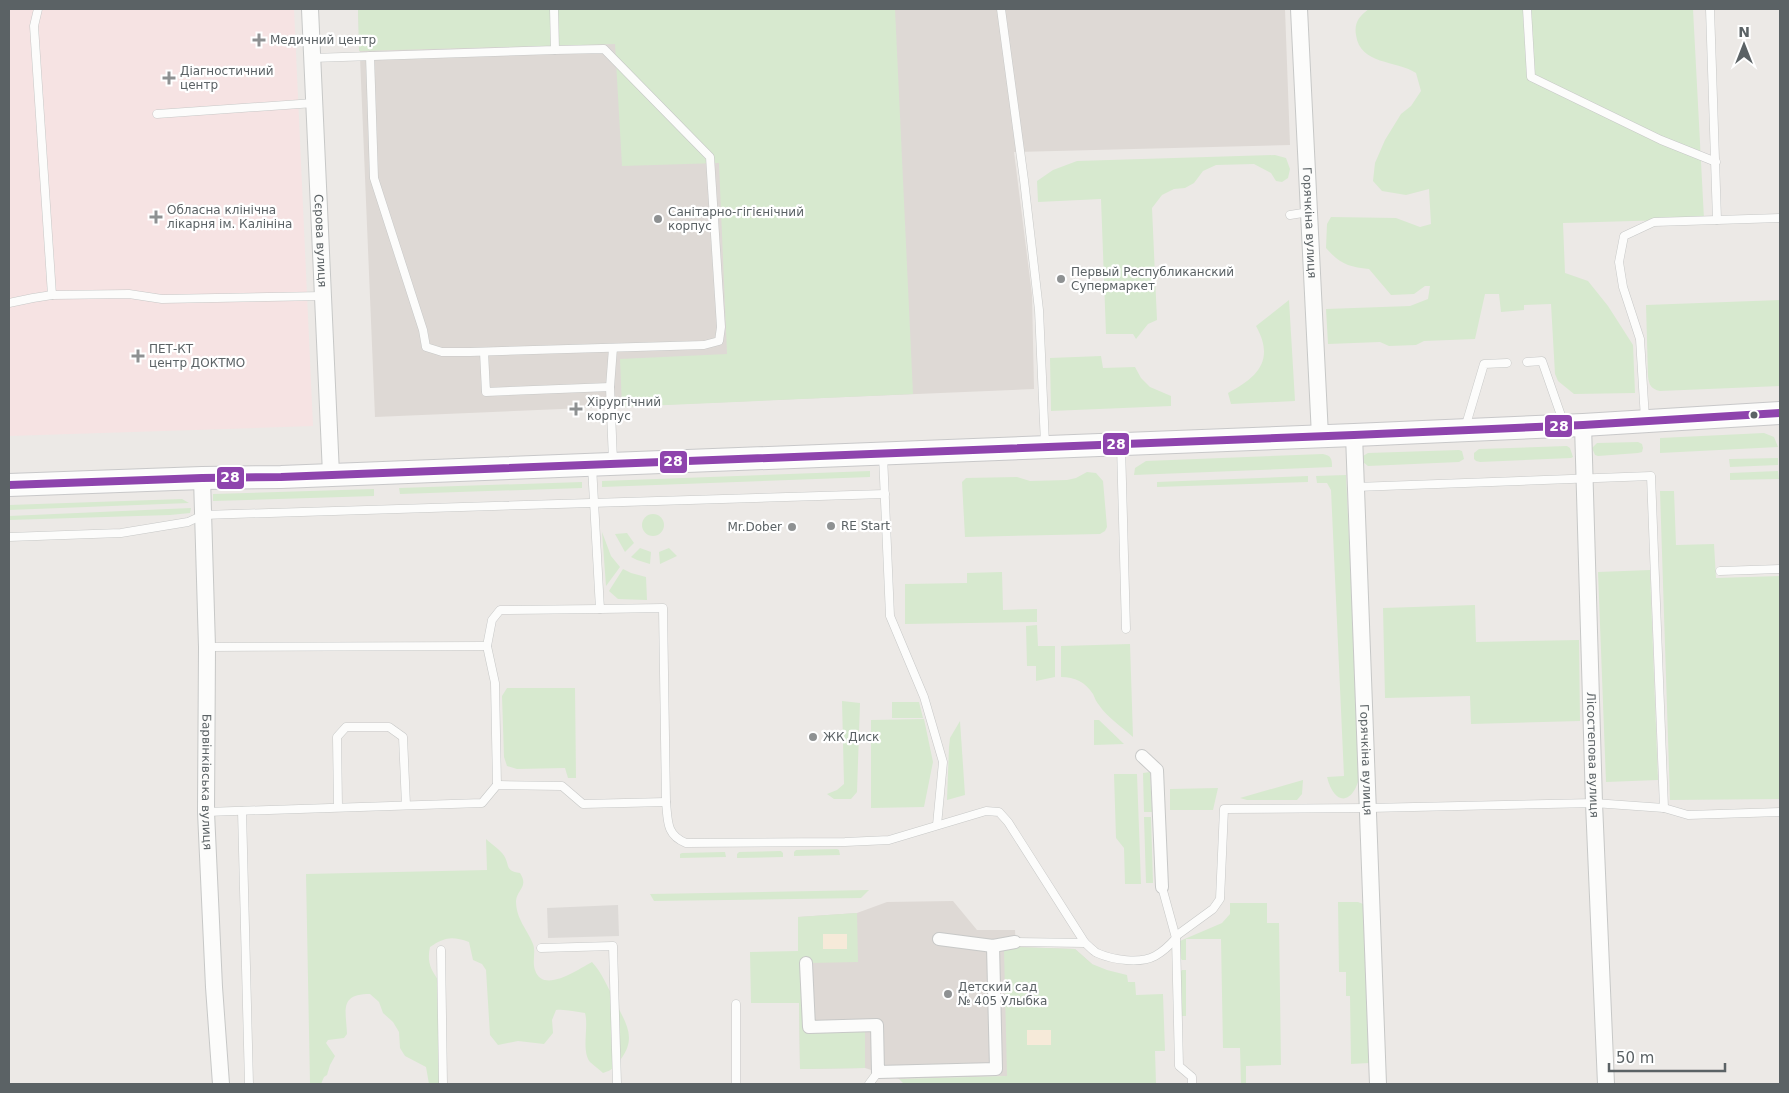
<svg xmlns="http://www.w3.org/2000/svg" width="1789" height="1093" viewBox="0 0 1789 1093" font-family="'DejaVu Sans',sans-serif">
  <rect width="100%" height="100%" fill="#ece9e6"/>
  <path fill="#dddad7" d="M 618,905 L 619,936 L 548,938 L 547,908 Z"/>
  <g fill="#ded9d5">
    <path d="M 358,9 L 1285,9 L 1290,145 L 1014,152 L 1032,295 L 1034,389 L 375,417 Z"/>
    <path d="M 953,901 L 977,930 L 1015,930 L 1016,947 L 1075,949 L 1092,964 L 1007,1076 L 899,1079 L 865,1068 L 800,1069 L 798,917 L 857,913 L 887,902 Z"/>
  </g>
  <path fill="#f6e3e3" d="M 9,9 L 294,9 L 313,426 L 9,436 Z"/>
  <g fill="#d7e9cf">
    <path d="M 358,9 L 895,9 L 913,394 L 622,407 L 620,359 L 727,354 L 719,163 L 622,166 L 615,44 L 359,51 Z"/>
    <path d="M 1369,9 L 1693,9 L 1704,219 L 1563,223 L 1565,273 L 1588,281 L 1608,306 L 1633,345 L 1635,393 L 1574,394 L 1558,381 L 1555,374 L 1551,304 L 1524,305 L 1524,310 L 1501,312 L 1499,294 L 1485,294 L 1475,339 L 1424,341 L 1416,345 L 1389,346 L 1380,342 L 1328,344 L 1326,309 L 1410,306 L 1428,299 L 1430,286 L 1425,286 L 1414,294 L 1391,295 L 1369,269 C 1349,267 1340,264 1326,248 L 1327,224 L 1331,217 L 1396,218 L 1420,227 L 1431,224 L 1429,189 L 1406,195 L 1382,191 L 1373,181 L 1375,163 L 1385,140 L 1401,114 L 1411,106 L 1421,91 L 1416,73 C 1396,60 1360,65 1356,35 C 1354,23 1359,16 1369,9 Z"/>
    <path d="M 1275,155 L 1286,158 L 1290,169 L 1288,178 L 1282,182 L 1276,181 L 1271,173 L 1254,164 L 1216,165 L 1203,171 L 1194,183 L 1185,188 L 1174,189 L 1162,195 L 1152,208 L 1157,320 L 1148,324 L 1136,339 L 1133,334 L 1106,334 L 1101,199 L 1038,202 L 1037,181 L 1053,170 L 1077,161 Z"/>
    <path d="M 1289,300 L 1295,401 L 1231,404 L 1228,393 C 1258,377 1275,360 1256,326 Z"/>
    <path d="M 1780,300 L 1780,386 L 1660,391 C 1651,389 1649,385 1648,376 L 1646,305 Z"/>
    <path d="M 1101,356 L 1103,368 L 1135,367 L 1141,378 L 1150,387 L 1171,396 L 1171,406 L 1051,411 L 1050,358 Z"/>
    <path d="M 1764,433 L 1774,437 L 1778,447 L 1660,453 L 1660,438 Z"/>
    <path d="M 1638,442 L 1642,444 L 1643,448 L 1642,452 L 1638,453 L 1598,456 L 1595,455 L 1592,448 L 1597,443 Z"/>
    <path d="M 1567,446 L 1570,448 L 1573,457 L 1571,458 L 1480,462 L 1476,461 L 1474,459 L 1474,453 L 1479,449 Z"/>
    <path d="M 1459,450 L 1462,451 L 1464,459 L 1459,462 L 1368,466 L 1363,462 L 1363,456 L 1368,453 Z"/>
    <path d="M 1323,454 C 1331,456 1332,458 1332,467 L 1134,475 L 1135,468 L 1146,461 Z"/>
    <path d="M 1778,458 L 1778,465 L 1730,467 L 1729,459 Z"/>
    <path d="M 870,471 L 870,477 L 602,487 L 602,481 Z"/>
    <path d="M 1778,471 L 1779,479 L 1730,480 L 1730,473 Z"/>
    <path d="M 1087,472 L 1096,473 L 1103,481 L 1107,527 L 1105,531 L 1100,534 L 965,537 L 962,482 L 966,478 L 1017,477 L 1030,481 L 1067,480 L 1076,478 Z"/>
    <path d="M 1346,475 L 1360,770 C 1358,800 1336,812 1327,777 L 1344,776 L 1331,490 L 1327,483 L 1317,483 L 1316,476 Z"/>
    <path d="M 1308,476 L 1308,482 L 1157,487 L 1157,482 Z"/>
    <path d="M 582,482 L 582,488 L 400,494 L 399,488 Z"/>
    <path d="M 374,489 L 374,496 L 213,501 L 213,494 Z"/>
    <path d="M 1660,491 L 1674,491 L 1676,545 L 1714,544 L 1716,578 L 1780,576 L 1780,799 L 1670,800 Z"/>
    <path d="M 182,499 L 189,503 L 9,510 L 9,505 Z"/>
    <path d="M 191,508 L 190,513 L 170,515 L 9,520 L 9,516 Z"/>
    <circle cx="653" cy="525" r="11"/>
    <path d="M 602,532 L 611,556 L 620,567 L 606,586 Z"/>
    <path d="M 627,533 L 634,543 L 625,552 L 615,534 Z"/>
    <path d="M 640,548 L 651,552 L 650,564 L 637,560 L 631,557 Z"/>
    <path d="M 669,548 L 677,556 L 660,564 L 659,552 Z"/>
    <path d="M 623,569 L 631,573 L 646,577 L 647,600 L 618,599 L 609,591 Z"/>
    <path d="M 1650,570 L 1658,780 L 1606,782 L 1598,572 Z"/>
    <path d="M 1002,572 L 1003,610 L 1037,609 L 1037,622 L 905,624 L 905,584 L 967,583 L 967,573 Z"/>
    <path d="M 1475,605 L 1476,642 L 1579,640 L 1580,721 L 1471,724 L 1470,696 L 1385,698 L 1383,608 Z"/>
    <path d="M 1037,625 L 1038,646 L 1055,646 L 1055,677 L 1036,681 L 1036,666 L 1027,666 L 1026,626 Z"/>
    <path d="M 1130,644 L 1133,737 C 1122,727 1107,717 1099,705 C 1096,702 1095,698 1093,694 C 1085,682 1075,677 1061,677 L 1061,646 Z"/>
    <path d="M 507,688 L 575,688 L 576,778 L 568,778 L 565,768 L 517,769 L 507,766 L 504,757 L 502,696 Z"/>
    <path d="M 842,701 L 860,703 L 857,792 L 851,799 L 834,799 L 827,794 L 837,790 L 844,784 Z"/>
    <path d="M 892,702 L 919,702 L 923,718 L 892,718 Z"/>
    <path d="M 924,719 L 933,762 L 924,807 L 871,808 L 871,720 Z"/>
    <path d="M 1094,720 L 1099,720 L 1124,744 L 1094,745 Z"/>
    <path d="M 960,721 L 965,795 L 947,800 L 949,747 L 950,738 Z"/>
    <path d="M 1150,772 L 1152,812 L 1144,812 L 1143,773 Z"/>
    <path d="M 1114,774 L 1137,774 L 1141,884 L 1125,884 L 1124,848 L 1116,838 Z"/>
    <path d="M 1303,780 L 1302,794 L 1297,800 L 1247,800 L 1240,798 Z"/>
    <path d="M 1218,788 L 1213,810 L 1170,810 L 1170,789 Z"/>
    <path d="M 1144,817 L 1151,817 L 1153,883 L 1146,883 Z"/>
    <path d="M 486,839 C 491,844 498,848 502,853 C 511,863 503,871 520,873 C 529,887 517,889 516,901 C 516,919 527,929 533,944 C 536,951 532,962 535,970 C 543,995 580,968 592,962 C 602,973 607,986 614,999 C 624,1021 638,1036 621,1059 C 615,1067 613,1070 603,1073 C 599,1069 594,1066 590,1062 C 581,1050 589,1027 585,1013 C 575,1012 566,1009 556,1010 L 552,1020 L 553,1033 L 544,1044 L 518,1041 L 498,1045 L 490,1035 L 486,970 L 482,964 L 473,960 L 469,942 C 452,936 445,937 430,947 C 427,961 430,969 439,981 L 441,1084 L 429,1084 L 426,1067 L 405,1056 L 400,1048 L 399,1032 L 393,1022 L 383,1013 L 379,1002 L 370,994 C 339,994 346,1010 347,1034 L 344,1038 L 328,1040 L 326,1043 L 335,1056 L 330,1065 L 327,1075 L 324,1077 L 321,1084 L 310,1084 L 306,874 L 487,870 Z"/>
    <path d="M 837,849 L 839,850 L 840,855 L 794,856 L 794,852 L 796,850 Z"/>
    <path d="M 781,851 L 783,853 L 783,857 L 737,858 L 737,854 L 739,852 Z"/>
    <path d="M 723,852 L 725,852 L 726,857 L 680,858 L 680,854 L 682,853 Z"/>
    <path d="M 869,890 L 861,898 L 654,901 L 650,894 Z"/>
    <path d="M 1338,902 L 1358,902 L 1363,904 L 1369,1063 L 1351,1064 L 1350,996 L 1346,996 L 1346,972 L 1339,972 Z"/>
    <path d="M 1230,903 L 1267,903 L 1267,923 L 1279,923 L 1281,1065 L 1246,1066 L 1246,1084 L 1241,1084 L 1240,1048 L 1223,1048 L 1221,939 L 1186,939 L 1186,960 L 1182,960 L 1180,958 L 1180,941 L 1222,923 L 1230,914 Z"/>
    <path d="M 857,913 L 858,962 L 810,963 L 811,1031 L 865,1030 L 865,1068 L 800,1069 L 799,1003 L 751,1003 L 750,952 L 798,951 L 798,917 Z"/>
    <path d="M 1015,947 L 1075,949 L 1092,964 L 1107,970 L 1127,975 L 1128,982 L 1135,982 L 1136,995 L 1163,994 L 1165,1051 L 1155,1051 L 1156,1084 L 904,1084 L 899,1079 L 1007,1076 L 1004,950 Z"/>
    <path d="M 1182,970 L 1186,970 L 1186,1016 L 1182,1016 L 1180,1014 L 1180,973 Z"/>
  </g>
  <g fill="#f6ead9">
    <rect x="823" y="934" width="24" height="15"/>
    <rect x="1027" y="1030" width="24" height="15"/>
  </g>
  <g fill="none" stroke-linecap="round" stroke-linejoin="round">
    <g stroke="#c7c8c7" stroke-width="9">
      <g id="service">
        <path d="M 38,9 L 34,26 L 52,295 L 129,294 L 162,299 L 323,296"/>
        <path d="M 1001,9 L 1024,180 L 1039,310 L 1045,444"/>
        <path d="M 1527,9 L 1531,77 L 1661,140 L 1716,162"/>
        <path d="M 1710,9 L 1717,220"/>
        <path d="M 370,56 L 374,178 L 423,330 L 426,347 L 442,352 L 470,352 L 704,345 L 719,341 L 721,327 L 710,157 L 604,49 L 555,50"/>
        <path d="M 312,58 L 555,50 L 554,9"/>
        <path d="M 157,114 L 314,103"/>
        <path d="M 1290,215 L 1309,212"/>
        <path d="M 9,303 L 33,298 L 52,295"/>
        <path d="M 613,348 L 610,387 L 613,461"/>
        <path d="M 484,352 L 486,392 L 610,387"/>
        <path d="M 1527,362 L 1542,361 L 1564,424"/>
        <path d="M 1645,419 L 1640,339 L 1623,287 L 1619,262 L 1624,236 L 1654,222 L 1780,218"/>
        <path d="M 1465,428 L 1484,364 L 1507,363"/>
        <path d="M 1121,446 L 1126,629"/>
        <path d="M 883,455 L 890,616 L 924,697 L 943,762 L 937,825"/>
        <path d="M 592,466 L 600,609 L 663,608 L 666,802 C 668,821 666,835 686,843 L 845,842 L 889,840 L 986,811 L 999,812 L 1008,822 L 1085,943 C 1089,946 1093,951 1097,953 C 1113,960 1140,964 1155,956 C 1164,951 1170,945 1176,938"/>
        <path d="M 1356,487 L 1651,476 L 1664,808"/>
        <path d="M 9,537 L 121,533 L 188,522 L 203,515 L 885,494"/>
        <path d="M 1720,571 L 1780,569"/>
        <path d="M 207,647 L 487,646"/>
        <path d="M 497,785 L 495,683 L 487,646 L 492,620 L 500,610 L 600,609"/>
        <path d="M 338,807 L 337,737 L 346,727 L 389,727 L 403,737 L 406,805"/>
        <path d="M 242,811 L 249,1084"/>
        <path d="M 206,812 L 482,803 L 497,785 L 562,786 L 583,804 L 666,802"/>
        <path d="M 1162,887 L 1176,938 L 1179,1066 L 1192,1077 L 1192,1084"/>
        <path d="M 1176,936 L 1213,909 L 1220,899 L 1224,809 L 1369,808 L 1594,803 L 1664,808 L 1688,815 L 1780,812"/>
        <path d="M 1015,942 L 1085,943"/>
        <path d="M 541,948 L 613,946 L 617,1084"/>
        <path d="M 441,950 L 443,1084"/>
        <path d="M 736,1004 L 736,1084"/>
        <path d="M 869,1084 L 878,1072"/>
      </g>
    </g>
    <g stroke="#c7c8c7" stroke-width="14">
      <g id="pedestrian">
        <path d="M 1142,756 L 1157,770 L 1162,887"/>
        <path d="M 939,939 L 993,946 L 1015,942"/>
        <path d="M 806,963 L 809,1027 L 877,1025 L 878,1072 L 996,1069 L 993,946"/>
      </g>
    </g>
    <g stroke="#c7c8c7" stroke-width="18">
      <g id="minor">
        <path id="s1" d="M 310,9 L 331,474"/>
        <path id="s2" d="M 1299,9 L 1320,436"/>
        <path id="s3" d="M 1583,425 L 1594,803 L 1606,1084"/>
        <path id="s4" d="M 1354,435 L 1378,1084"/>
        <path id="s5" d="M 202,478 L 207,647 L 206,812 L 214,987 L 221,1084"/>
      </g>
    </g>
    <g stroke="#c8c8c9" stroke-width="24">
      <path id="secondary" d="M 9,485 L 202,478 L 281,477 L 1354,435 L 1583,425 L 1780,413"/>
    </g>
    <use href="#service" stroke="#fcfcfb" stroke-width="8"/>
    <use href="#pedestrian" stroke="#fcfcfb" stroke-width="12"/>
    <use href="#minor" stroke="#fcfcfb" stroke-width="16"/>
    <use href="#secondary" stroke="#fcfcfb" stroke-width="22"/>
    <g stroke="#fff" stroke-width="11">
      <path id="bus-1" d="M 9,485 L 202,478 L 281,477 L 1354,435 L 1583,425 L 1780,413"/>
    </g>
    <use href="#bus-1" stroke="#8e44ad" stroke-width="8"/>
  </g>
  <g fill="#8e9192" stroke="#fff" stroke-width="2">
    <path d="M256.5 32.5h5v5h5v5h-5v5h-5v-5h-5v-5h5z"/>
    <path d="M166.5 70.5h5v5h5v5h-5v5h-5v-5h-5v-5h5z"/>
    <path d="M153.5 209.5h5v5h5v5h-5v5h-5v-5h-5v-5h5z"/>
    <circle cx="658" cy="219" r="5"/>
    <circle cx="1061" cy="279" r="5"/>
    <path d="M135.5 348.5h5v5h5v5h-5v5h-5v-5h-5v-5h5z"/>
    <path d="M573.5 401.5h5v5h5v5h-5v5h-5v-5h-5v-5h5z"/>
    <circle cx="831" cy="526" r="5"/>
    <circle cx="792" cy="527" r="5"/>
    <circle cx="813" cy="737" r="5"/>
    <circle cx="948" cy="994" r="5"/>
  </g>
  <circle fill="#5b6265" stroke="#fff" stroke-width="2" cx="1754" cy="415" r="4.5"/>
  <g text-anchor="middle" stroke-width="4.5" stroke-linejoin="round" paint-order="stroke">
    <g font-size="12" fill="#5b6265" stroke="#fff" text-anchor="start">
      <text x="270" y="44">Медичний центр</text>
      <text x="180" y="75">Діагностичний<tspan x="180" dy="14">центр</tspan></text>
      <text x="167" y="214">Обласна клінічна<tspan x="167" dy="14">лікарня ім. Калініна</tspan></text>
      <text x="668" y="216">Санітарно-гігієнічний<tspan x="668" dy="14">корпус</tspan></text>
      <text x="1071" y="276">Первый Республиканский<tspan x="1071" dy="14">Супермаркет</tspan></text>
      <text x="149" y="353">ПЕТ-КТ<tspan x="149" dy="14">центр ДОКТМО</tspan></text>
      <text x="587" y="406">Хірургічний<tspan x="587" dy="14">корпус</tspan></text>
      <text x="841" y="530">RE Start</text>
      <text x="782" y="531" text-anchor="end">Mr.Dober</text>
      <text x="823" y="741">ЖК Диск</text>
      <text x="958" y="991">Детский сад<tspan x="958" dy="14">№ 405 Улыбка</tspan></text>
    </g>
    <g font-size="12" fill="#5b6265" stroke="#fff">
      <text dy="4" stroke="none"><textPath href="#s2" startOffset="214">Горячкіна вулиця</textPath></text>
      <text dy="4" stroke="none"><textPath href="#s1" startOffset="232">Сєрова вулиця</textPath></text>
      <text dy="4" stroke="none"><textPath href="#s3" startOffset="330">Лісостепова вулиця</textPath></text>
      <text dy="4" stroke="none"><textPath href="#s4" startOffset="325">Горячкіна вулиця</textPath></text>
      <text dy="4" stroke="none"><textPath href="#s5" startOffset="304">Барвінківська вулиця</textPath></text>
    </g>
  </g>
  <g stroke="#fff" stroke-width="2">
    <rect x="1544" y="414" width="29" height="24" rx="5" fill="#8e44ad"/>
    <rect x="1102" y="432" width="28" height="24" rx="5" fill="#8e44ad"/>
    <rect x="659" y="450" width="29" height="24" rx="5" fill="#8e44ad"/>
    <rect x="216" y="466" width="29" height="24" rx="5" fill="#8e44ad"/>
  </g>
  <g font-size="14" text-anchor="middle" font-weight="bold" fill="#fff">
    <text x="1559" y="431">28</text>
    <text x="1116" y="449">28</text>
    <text x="673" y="466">28</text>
    <text x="230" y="482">28</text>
  </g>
  <rect width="1789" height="1093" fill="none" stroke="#5b6265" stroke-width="20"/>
  <g transform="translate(1744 45)" stroke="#ffffff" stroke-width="4" paint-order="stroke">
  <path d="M0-4L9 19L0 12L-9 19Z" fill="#5b6265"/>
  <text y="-8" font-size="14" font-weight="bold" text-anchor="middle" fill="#5b6265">N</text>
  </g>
  <path d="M1609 1063v8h116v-8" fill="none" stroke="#5b6265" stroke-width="2.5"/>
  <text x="1616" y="1063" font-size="15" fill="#5b6265" stroke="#ffffff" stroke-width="4" paint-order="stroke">50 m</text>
</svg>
